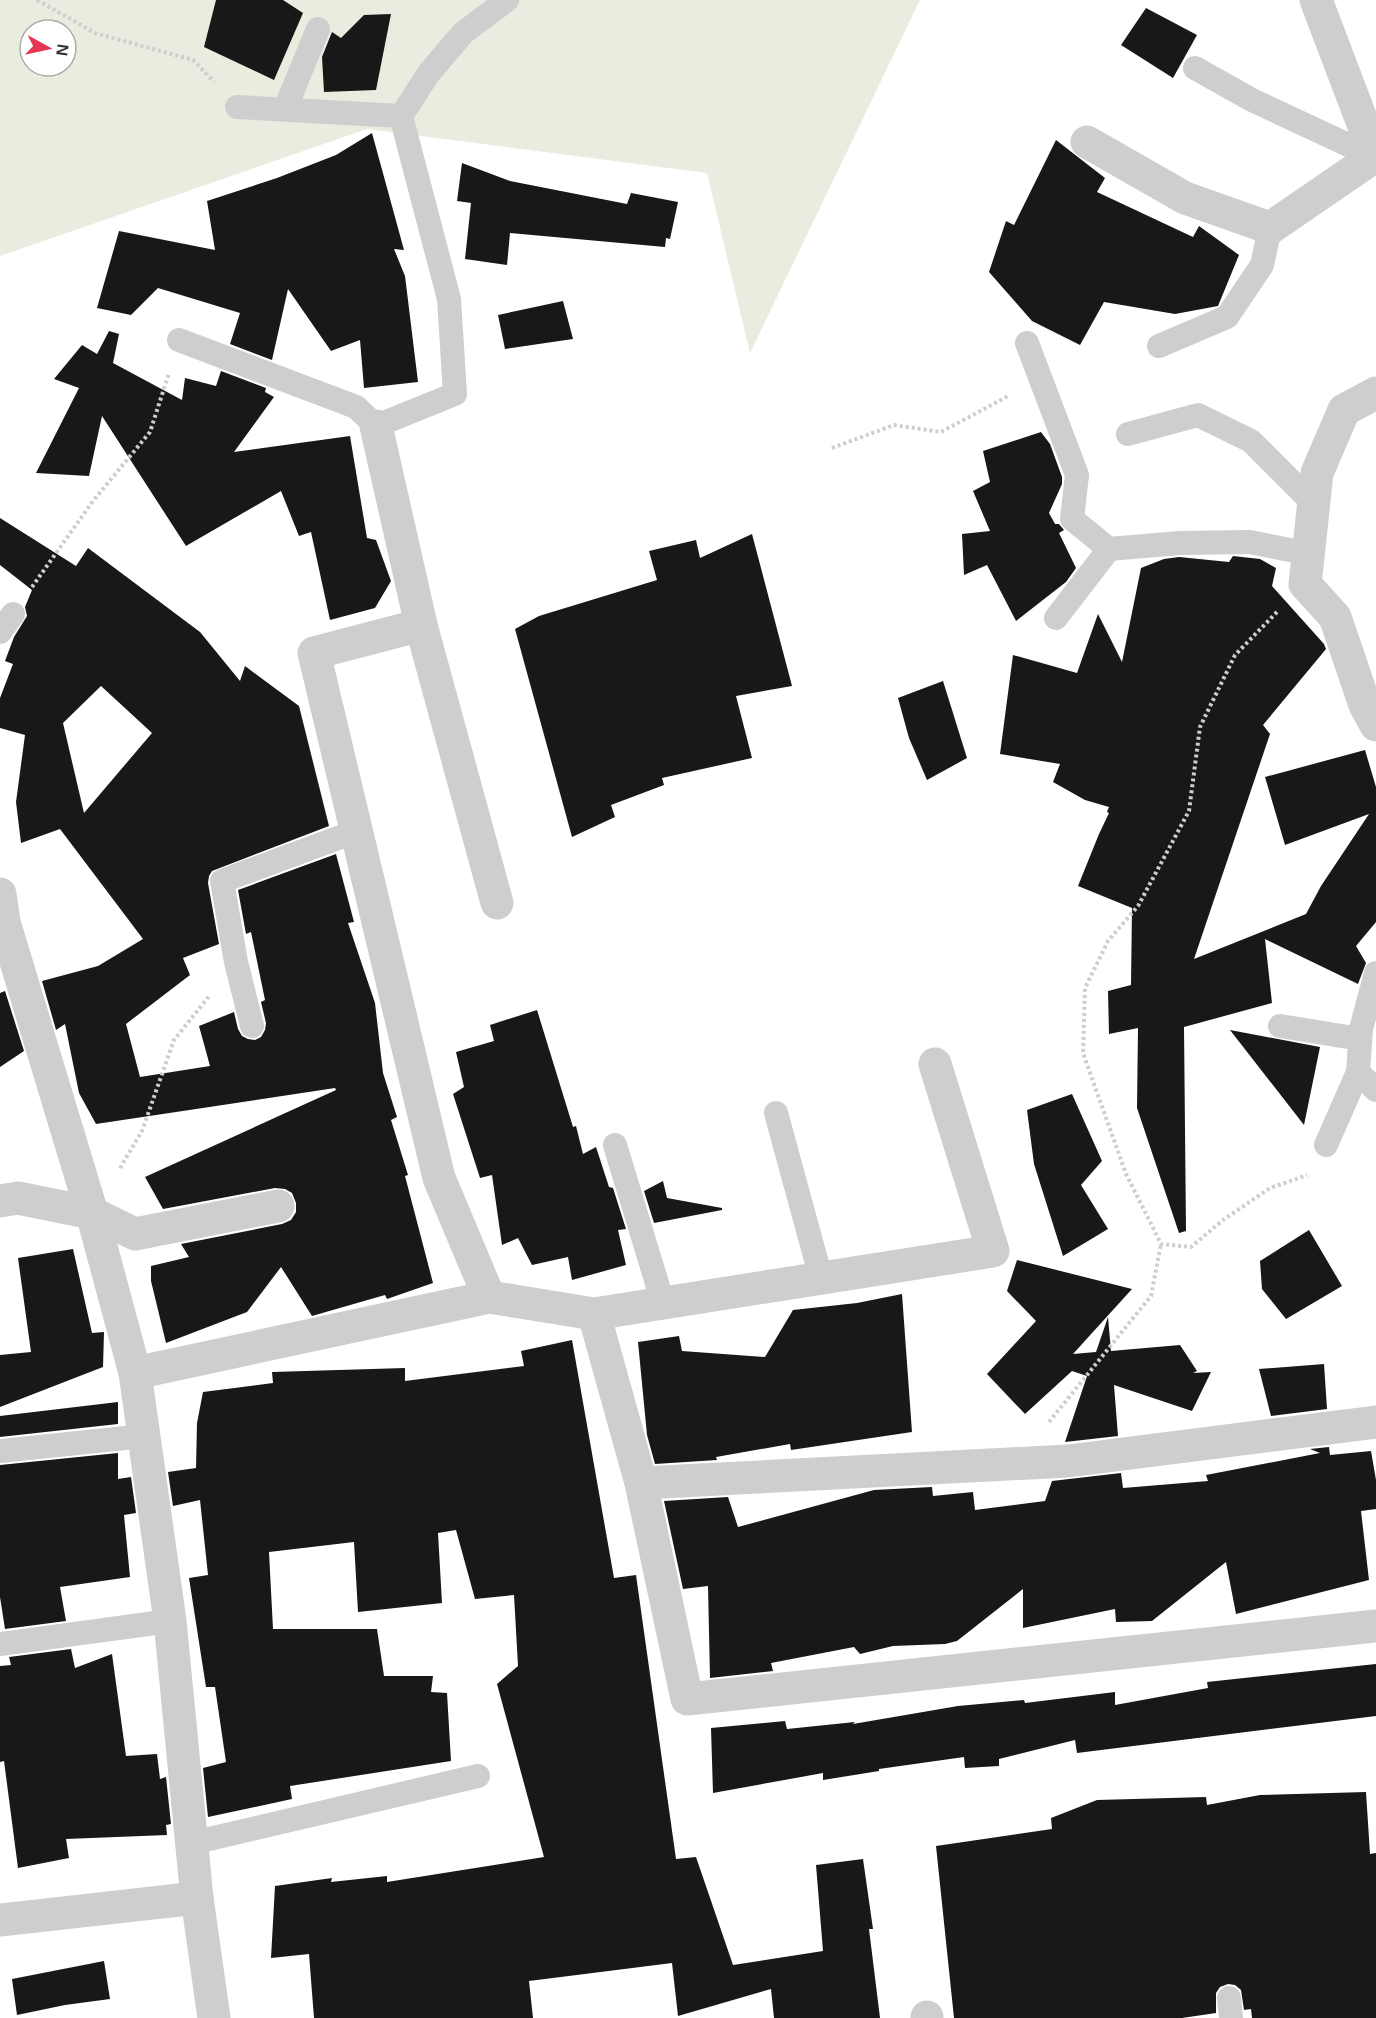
<svg xmlns="http://www.w3.org/2000/svg" width="1376" height="2018" viewBox="0 0 1376 2018" font-family="Helvetica,sans-serif">
  <rect width="100%" height="100%" fill="#fff"/>
  <path fill="#e8eddf" fill-rule="evenodd" d="M 0,0 L 920,0 L 750,353 L 707,173 L 367,129 L 0,256 ZM 30,30 L 66,30 L 66,66 L 30,66 Z"/>
  <g fill="#181818" fill-rule="evenodd">
    <path d="M 216,0 L 283,0 L 303,13 L 274,80 L 204,47 Z"/>
    <path d="M 1146,8 L 1197,35 L 1173,78 L 1121,45 Z"/>
    <path d="M 391,14 L 376,90 L 324,92 L 322,57 L 332,32 L 341,38 L 364,15 Z"/>
    <path d="M 372,133 L 404,250 L 394,249 L 405,276 L 418,382 L 364,388 L 360,340 L 331,351 L 288,289 L 272,360 L 230,344 L 240,313 L 158,288 L 131,315 L 97,308 L 119,231 L 215,250 L 207,201 L 277,178 L 336,155 Z"/>
    <path d="M 1056,140 L 1105,178 L 1097,192 L 1193,237 L 1199,226 L 1239,255 L 1218,306 L 1175,314 L 1104,302 L 1080,345 L 1032,321 L 989,272 L 1006,221 L 1014,225 Z"/>
    <path d="M 462,163 L 510,181 L 627,204 L 631,193 L 678,202 L 670,239 L 666,238 L 665,247 L 510,233 L 507,265 L 465,259 L 471,203 L 457,201 Z"/>
    <path d="M 563,301 L 573,339 L 505,349 L 498,315 Z"/>
    <path d="M 109,331 L 119,334 L 113,363 L 182,400 L 185,378 L 216,386 L 221,371 L 266,388 L 265,392 L 274,397 L 234,452 L 350,436 L 367,538 L 376,540 L 391,581 L 375,608 L 330,620 L 311,532 L 299,536 L 281,491 L 186,546 L 102,416 L 89,476 L 36,473 L 79,388 L 54,379 L 82,345 L 97,354 Z"/>
    <path d="M 1041,432 L 1050,444 L 1062,477 L 1062,484 L 1049,513 L 1055,524 L 1059,524 L 1064,530 L 1059,533 L 1076,568 L 1066,582 L 1016,621 L 987,565 L 964,575 L 962,534 L 990,531 L 973,491 L 990,482 L 983,451 Z"/>
    <path d="M 0,518 L 76,566 L 88,548 L 200,632 L 240,681 L 245,666 L 299,706 L 329,826 L 212,871 L 209,876 L 208,883 L 219,944 L 183,958 L 190,975 L 126,1024 L 140,1077 L 210,1066 L 199,1026 L 234,1012 L 238,1029 L 242,1036 L 248,1039 L 255,1040 L 261,1037 L 265,1030 L 266,1023 L 261,1002 L 265,1000 L 251,932 L 246,934 L 238,890 L 336,854 L 354,922 L 348,923 L 375,1003 L 383,1073 L 397,1117 L 391,1120 L 408,1175 L 405,1176 L 433,1283 L 387,1299 L 385,1295 L 312,1316 L 281,1267 L 247,1312 L 166,1343 L 151,1281 L 151,1266 L 189,1257 L 181,1244 L 282,1224 L 291,1220 L 296,1212 L 296,1203 L 292,1193 L 285,1189 L 275,1188 L 163,1209 L 145,1177 L 336,1090 L 335,1088 L 96,1124 L 79,1093 L 65,1024 L 56,1030 L 42,981 L 98,966 L 143,939 L 60,829 L 21,843 L 16,802 L 25,735 L 0,728 L 0,698 L 13,664 L 5,661 L 14,637 L 27,616 L 25,607 L 32,590 L 0,565 ZM 101,686 L 152,733 L 84,813 L 63,723 Z"/>
    <path d="M 752,534 L 792,686 L 736,696 L 752,758 L 662,778 L 664,785 L 611,805 L 615,817 L 572,837 L 515,629 L 539,616 L 657,580 L 649,551 L 696,540 L 700,558 Z"/>
    <path d="M 1233,556 L 1260,559 L 1276,568 L 1272,586 L 1324,644 L 1326,649 L 1263,725 L 1270,734 L 1194,959 L 1306,914 L 1321,886 L 1369,814 L 1285,845 L 1265,777 L 1365,750 L 1376,787 L 1376,922 L 1356,946 L 1366,963 L 1358,984 L 1265,939 L 1272,1003 L 1184,1027 L 1186,1231 L 1179,1233 L 1137,1108 L 1138,1028 L 1109,1034 L 1108,991 L 1131,985 L 1132,908 L 1078,886 L 1099,834 L 1109,813 L 1107,812 L 1109,807 L 1085,800 L 1053,782 L 1060,764 L 1000,754 L 1013,655 L 1077,673 L 1098,614 L 1122,662 L 1141,568 L 1164,559 L 1179,557 L 1229,562 Z"/>
    <path d="M 943,681 L 967,758 L 927,780 L 909,738 L 898,698 Z"/>
    <path d="M 5,991 L 24,1051 L 0,1067 L 0,993 Z"/>
    <path d="M 537,1010 L 573,1127 L 576,1126 L 583,1154 L 596,1147 L 609,1187 L 613,1188 L 626,1229 L 618,1230 L 626,1265 L 572,1280 L 568,1257 L 532,1265 L 518,1238 L 502,1245 L 492,1175 L 480,1178 L 453,1094 L 464,1087 L 456,1052 L 494,1041 L 490,1025 Z"/>
    <path d="M 1230,1030 L 1320,1047 L 1304,1125 Z"/>
    <path d="M 1072,1094 L 1102,1161 L 1081,1185 L 1108,1229 L 1063,1256 L 1034,1164 L 1027,1110 Z"/>
    <path d="M 663,1181 L 667,1198 L 722,1208 L 722,1210 L 654,1223 L 644,1191 Z"/>
    <path d="M 1309,1230 L 1342,1286 L 1286,1319 L 1262,1289 L 1260,1261 Z"/>
    <path d="M 73,1249 L 92,1333 L 104,1332 L 103,1367 L 0,1407 L 0,1355 L 31,1352 L 18,1258 Z"/>
    <path d="M 1017,1260 L 1132,1289 L 1073,1354 L 1096,1352 L 1108,1317 L 1111,1351 L 1180,1345 L 1197,1371 L 1193,1373 L 1211,1372 L 1192,1411 L 1114,1385 L 1118,1436 L 1065,1442 L 1087,1376 L 1072,1371 L 1025,1414 L 987,1374 L 1036,1321 L 1007,1291 Z"/>
    <path d="M 902,1294 L 912,1432 L 791,1450 L 790,1444 L 716,1457 L 717,1460 L 655,1464 L 647,1435 L 638,1342 L 679,1336 L 682,1351 L 765,1357 L 793,1310 L 857,1303 Z"/>
    <path d="M 572,1340 L 614,1578 L 636,1575 L 676,1859 L 696,1857 L 733,1965 L 823,1951 L 816,1865 L 863,1859 L 873,1929 L 869,1929 L 880,2018 L 774,2018 L 771,1989 L 678,2016 L 672,1963 L 529,1981 L 533,2018 L 314,2018 L 309,1954 L 271,1958 L 275,1886 L 332,1878 L 331,1882 L 387,1876 L 387,1882 L 544,1857 L 497,1684 L 518,1666 L 514,1595 L 475,1599 L 456,1530 L 438,1533 L 442,1603 L 358,1612 L 354,1542 L 269,1552 L 273,1629 L 377,1629 L 384,1676 L 433,1676 L 431,1692 L 447,1693 L 451,1761 L 290,1786 L 292,1799 L 208,1817 L 203,1768 L 226,1762 L 215,1687 L 206,1687 L 189,1578 L 208,1575 L 200,1500 L 173,1506 L 168,1472 L 196,1468 L 197,1423 L 203,1392 L 273,1383 L 272,1372 L 405,1368 L 405,1381 L 524,1366 L 521,1351 Z"/>
    <path d="M 1324,1364 L 1327,1409 L 1271,1416 L 1259,1369 Z"/>
    <path d="M 118,1402 L 118,1424 L 0,1437 L 0,1416 Z"/>
    <path d="M 1329,1447 L 1330,1455 L 1371,1451 L 1376,1480 L 1376,1509 L 1361,1511 L 1369,1580 L 1236,1614 L 1226,1562 L 1152,1621 L 1116,1622 L 1115,1609 L 1023,1628 L 1023,1589 L 957,1641 L 945,1644 L 893,1646 L 860,1654 L 854,1647 L 771,1663 L 773,1671 L 710,1678 L 708,1586 L 683,1589 L 664,1501 L 728,1497 L 738,1527 L 874,1490 L 932,1487 L 933,1496 L 973,1492 L 975,1510 L 1045,1501 L 1052,1481 L 1121,1473 L 1123,1488 L 1208,1481 L 1206,1475 L 1320,1453 L 1310,1449 Z"/>
    <path d="M 118,1453 L 118,1479 L 131,1477 L 136,1513 L 124,1515 L 130,1577 L 60,1587 L 66,1621 L 5,1629 L 0,1597 L 0,1465 Z"/>
    <path d="M 71,1649 L 75,1668 L 112,1654 L 126,1756 L 157,1754 L 160,1779 L 166,1777 L 171,1824 L 166,1825 L 167,1835 L 66,1839 L 69,1858 L 18,1868 L 4,1761 L 0,1762 L 0,1666 L 11,1665 L 9,1657 Z"/>
    <path d="M 1376,1664 L 1376,1716 L 1077,1753 L 1075,1740 L 999,1759 L 999,1766 L 965,1768 L 964,1757 L 879,1769 L 879,1771 L 823,1780 L 823,1773 L 713,1793 L 711,1728 L 785,1721 L 787,1729 L 855,1722 L 853,1724 L 958,1706 L 1024,1700 L 1025,1703 L 1115,1692 L 1115,1705 L 1208,1688 L 1207,1682 Z"/>
    <path d="M 1366,1792 L 1370,1854 L 1376,1853 L 1376,2018 L 1252,2018 L 1251,2009 L 1244,2010 L 1241,1990 L 1235,1985 L 1228,1984 L 1220,1987 L 1216,1993 L 1216,2013 L 1182,2018 L 954,2018 L 936,1846 L 1052,1829 L 1051,1818 L 1097,1800 L 1206,1797 L 1207,1805 L 1260,1795 Z"/>
    <path d="M 104,1961 L 110,1999 L 65,2005 L 17,2015 L 12,1979 Z"/>
  </g>
  <g fill="none" stroke-linecap="round" stroke-linejoin="round">
    <g stroke="#cecece" stroke-width="4" stroke-dasharray="3 3" stroke-linecap="butt">
      <path d="M 37,0 L 95,33 L 193,60 L 214,82"/>
      <path d="M 832,448 L 894,425 L 941,432 L 1010,395"/>
      <path d="M 32,587 L 93,501 L 150,432 L 169,373"/>
      <path d="M 1277,612 L 1235,655 L 1200,727 L 1189,811 L 1138,906 L 1108,941 L 1085,988 L 1083,1053 L 1126,1174 L 1161,1244 L 1191,1247 L 1223,1220 L 1270,1188 L 1307,1175"/>
      <path d="M 120,1168 L 142,1131 L 174,1040 L 210,995"/>
      <path d="M 1049,1422 L 1151,1296 L 1161,1244"/>
    </g>
    <g stroke="#cecece" stroke-width="24">
      <path d="M 1195,68 L 1252,100 L 1374,157"/>
      <path d="M 237,107 L 401,116"/>
      <path d="M 285,109 L 318,29"/>
      <path d="M 179,340 L 356,407 L 376,426 L 455,394 L 449,299 L 401,116 L 429,73 L 463,33 L 507,0"/>
      <path d="M 1027,343 L 1077,475 L 1072,519 L 1109,549 L 1180,543 L 1250,542 L 1309,554"/>
      <path d="M 1159,346 L 1227,317 L 1262,265 L 1270,228"/>
      <path d="M 1128,434 L 1198,415 L 1251,441 L 1314,504"/>
      <path d="M 1056,618 L 1109,549"/>
      <path d="M 0,632 L 13,614"/>
      <path d="M 252,1026 L 236,962 L 222,881 L 357,831"/>
      <path d="M 1280,1026 L 1360,1039"/>
      <path d="M 1358,1072 L 1376,1090"/>
      <path d="M 776,1113 L 821,1278"/>
      <path d="M 615,1145 L 663,1303"/>
      <path d="M 1326,1145 L 1358,1072 L 1361,1029 L 1376,973"/>
      <path d="M 0,1451 L 144,1436"/>
      <path d="M 0,1644 L 170,1621"/>
      <path d="M 192,1843 L 478,1776"/>
      <path d="M 1229,1998 L 1231,2018"/>
    </g>
    <g stroke="#cecece" stroke-width="33">
      <path d="M 1316,0 L 1376,158"/>
      <path d="M 1087,142 L 1185,198 L 1270,228 L 1374,157"/>
      <path d="M 1376,393 L 1344,410 L 1317,473 L 1305,584 L 1335,617 L 1365,705 L 1376,725"/>
      <path d="M 376,426 L 421,625 L 497,903"/>
      <path d="M 421,625 L 314,653 L 439,1178 L 489,1297"/>
      <path d="M 0,894 L 4,922 L 92,1213 L 135,1373 L 170,1621 L 197,1898 L 214,2018"/>
      <path d="M 0,1201 L 18,1198 L 92,1213 L 135,1234 L 278,1206"/>
      <path d="M 594,1314 L 641,1483 L 687,1699 L 1376,1626"/>
      <path d="M 135,1373 L 489,1297 L 594,1314 L 993,1251 L 935,1064"/>
      <path d="M 641,1483 L 1068,1461 L 1376,1422"/>
      <path d="M 0,1920 L 197,1898"/>
      <path d="M 927,2017 L 927,2018"/>
    </g>
  </g>
  <g transform="translate(48 48) rotate(98)"><circle r="28" fill="#ffffff" stroke="#adadad" stroke-width="1.5"/>
  <path d="M0-4.5L10 22L0 15L-10 22Z" fill="#e53553"/>
  <text y="-9" font-size="16" font-weight="bold" text-anchor="middle" fill="#313131">N</text>
  </g>
</svg>
